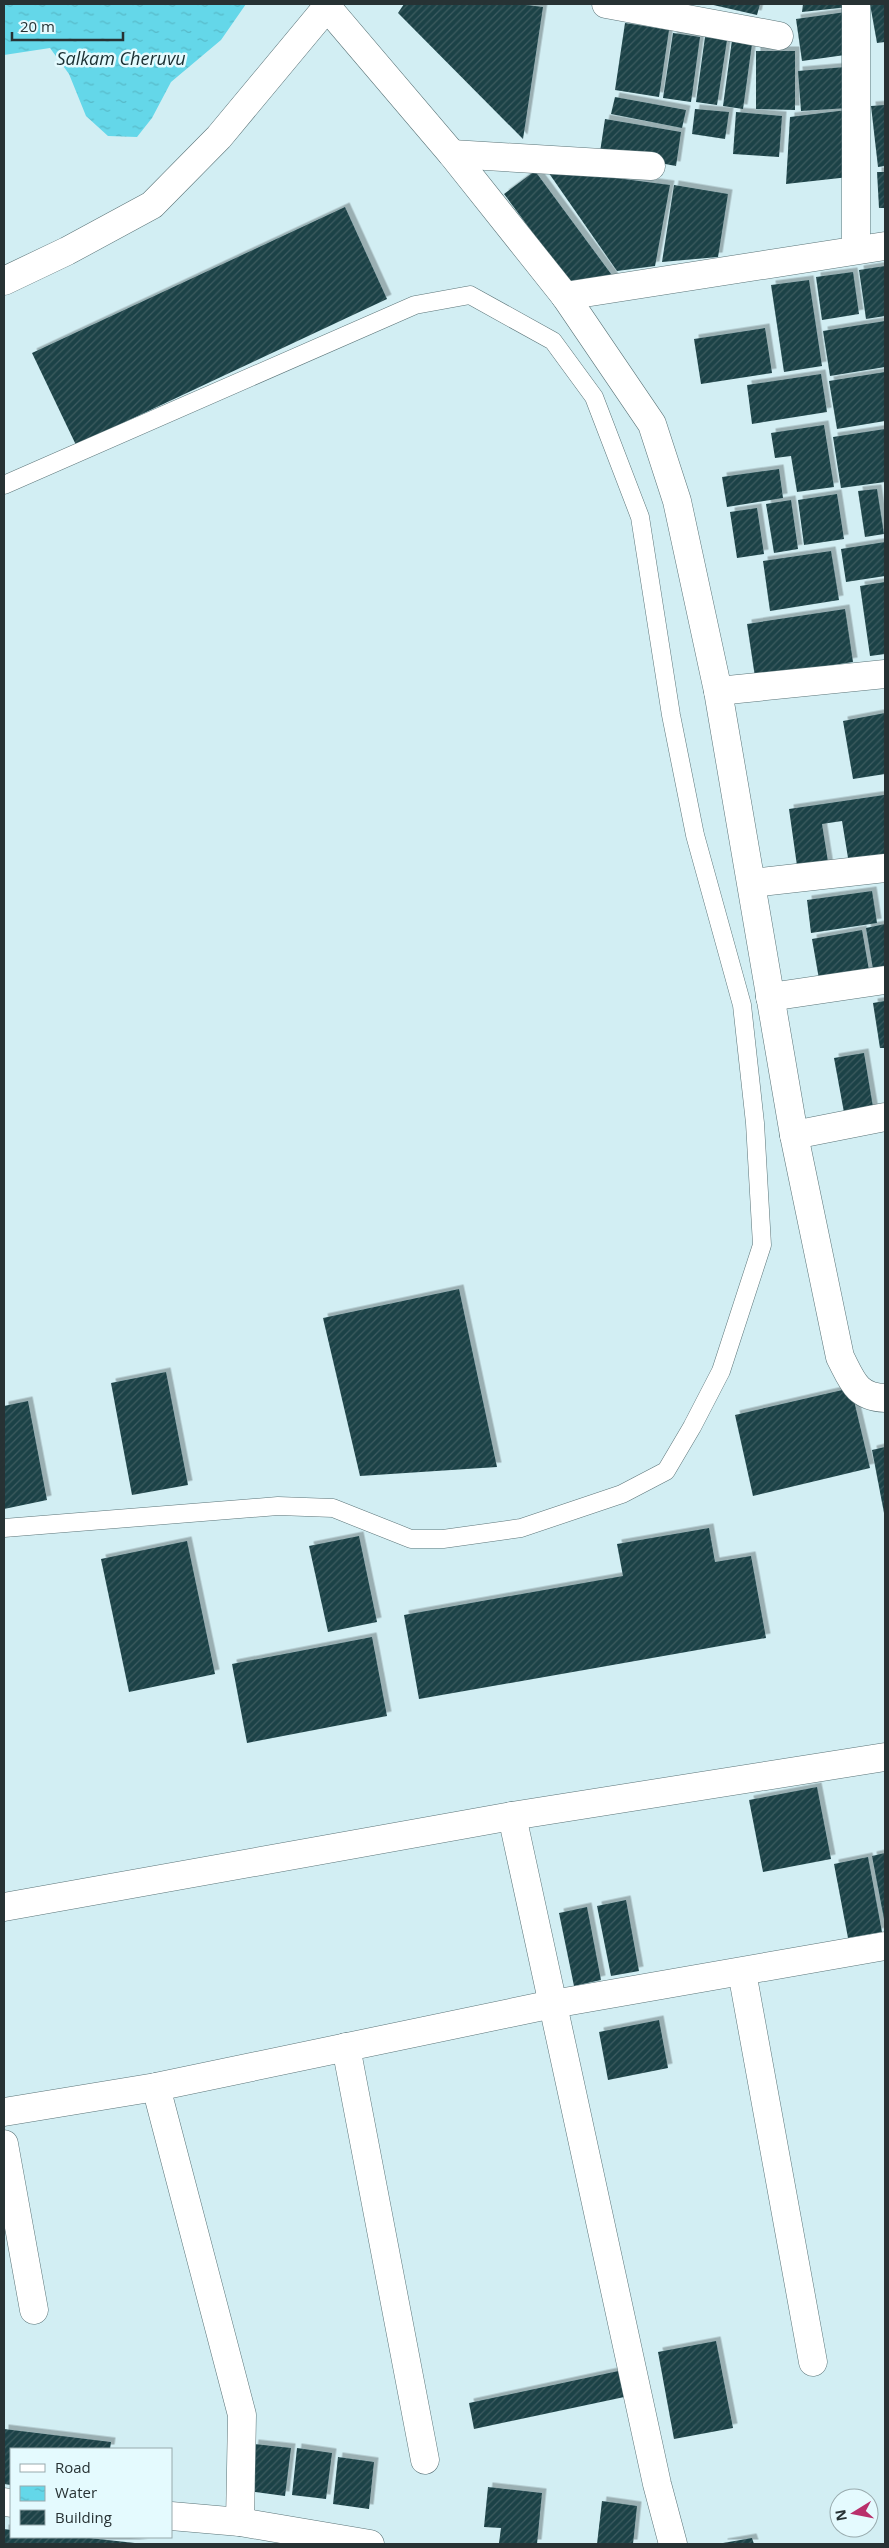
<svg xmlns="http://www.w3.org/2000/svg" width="889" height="2548" viewBox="0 0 889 2548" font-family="'Open Sans',sans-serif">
  <defs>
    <pattern id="water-ripples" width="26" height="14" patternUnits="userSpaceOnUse" patternTransform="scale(1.25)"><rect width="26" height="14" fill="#64d7e9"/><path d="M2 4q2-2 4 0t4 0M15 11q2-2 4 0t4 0" fill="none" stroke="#57b9c8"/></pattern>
    <pattern id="building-hatch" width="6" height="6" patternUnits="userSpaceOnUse" patternTransform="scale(1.25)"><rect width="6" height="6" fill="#1d4247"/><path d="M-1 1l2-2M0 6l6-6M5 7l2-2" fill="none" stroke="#3d5c60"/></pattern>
    <filter id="shadow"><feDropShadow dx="4.5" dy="-4.5" stdDeviation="0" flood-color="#0004"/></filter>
  </defs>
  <rect width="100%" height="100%" fill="#d2eef3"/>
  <path fill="url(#water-ripples)" d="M 4,4 L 246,4 L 221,40 L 171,82 L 152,118 L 137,137 L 108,136 L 86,116 L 69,74 L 50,48 L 4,55 Z"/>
  <g fill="url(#building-hatch)" fill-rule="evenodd" filter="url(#shadow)">
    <path d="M 404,4 L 518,4 L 543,7 L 523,139 L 398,13 Z"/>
    <path d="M 709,4 L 760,4 L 757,15 Z"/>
    <path d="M 803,4 L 849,4 L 849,7 L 802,12 Z"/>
    <path d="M 870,4 L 885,4 L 885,42 L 877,43 Z"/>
    <path d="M 846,12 L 852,54 L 802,61 L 796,19 Z"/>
    <path d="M 625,23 L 669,30 L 659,97 L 615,90 Z"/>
    <path d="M 673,33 L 700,37 L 691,102 L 663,98 Z"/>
    <path d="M 705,37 L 727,40 L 717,105 L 696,102 Z"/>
    <path d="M 732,40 L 752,44 L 743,109 L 723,106 Z"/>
    <path d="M 756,51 L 795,51 L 795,110 L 756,109 Z"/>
    <path d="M 845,67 L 848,108 L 801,111 L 798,71 Z"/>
    <path d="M 615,97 L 686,110 L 682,128 L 611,114 Z"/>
    <path d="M 885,105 L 885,166 L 878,167 L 871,106 Z"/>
    <path d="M 695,109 L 729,112 L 725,139 L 692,134 Z"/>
    <path d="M 847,110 L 849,177 L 786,184 L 790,117 Z"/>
    <path d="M 736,112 L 782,116 L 779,157 L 733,154 Z"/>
    <path d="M 605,119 L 681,132 L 676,166 L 600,152 Z"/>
    <path d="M 546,169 L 670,185 L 655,266 L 617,271 Z"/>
    <path d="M 535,171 L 617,282 L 572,286 L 504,194 Z"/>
    <path d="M 877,172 L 885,172 L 885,208 L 879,208 Z"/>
    <path d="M 674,185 L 728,194 L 718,257 L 662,262 Z"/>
    <path d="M 345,207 L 387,299 L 76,445 L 32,353 Z"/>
    <path d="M 885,266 L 885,316 L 866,319 L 859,270 Z"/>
    <path d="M 853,272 L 859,314 L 822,320 L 816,277 Z"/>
    <path d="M 809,280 L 822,366 L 784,372 L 771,285 Z"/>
    <path d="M 885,321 L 885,367 L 830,376 L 823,331 Z"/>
    <path d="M 765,328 L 772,373 L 701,384 L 694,339 Z"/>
    <path d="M 885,372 L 885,421 L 837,429 L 829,381 Z"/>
    <path d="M 821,374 L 827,412 L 752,424 L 747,385 Z"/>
    <path d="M 824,425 L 834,487 L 797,492 L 791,456 L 775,458 L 771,433 Z"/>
    <path d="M 885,429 L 885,482 L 841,488 L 833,437 Z"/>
    <path d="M 779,469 L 783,498 L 727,507 L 722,477 Z"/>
    <path d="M 877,489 L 884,534 L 865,537 L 858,491 Z"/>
    <path d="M 837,494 L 844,539 L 804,545 L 798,500 Z"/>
    <path d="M 791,500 L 798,549 L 774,553 L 766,504 Z"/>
    <path d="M 757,508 L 764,554 L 737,558 L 730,512 Z"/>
    <path d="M 885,542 L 885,576 L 846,582 L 841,549 Z"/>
    <path d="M 831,551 L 839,600 L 770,611 L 763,561 Z"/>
    <path d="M 885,582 L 885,654 L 870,656 L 860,586 Z"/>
    <path d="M 845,609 L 853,662 L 755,677 L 747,624 Z"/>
    <path d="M 885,713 L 885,774 L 853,779 L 843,721 Z"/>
    <path d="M 884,795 L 885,868 L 799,880 L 789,809 ZM 842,821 L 849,864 L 829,868 L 822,824 Z"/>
    <path d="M 872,891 L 877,923 L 811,933 L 807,900 Z"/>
    <path d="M 885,924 L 885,972 L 874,975 L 866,928 Z"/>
    <path d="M 862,930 L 870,976 L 820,985 L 812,939 Z"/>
    <path d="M 885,1001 L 885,1048 L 880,1048 L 873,1003 Z"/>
    <path d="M 864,1053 L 874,1113 L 845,1118 L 834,1058 Z"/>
    <path d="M 459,1289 L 497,1467 L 360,1476 L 323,1318 Z"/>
    <path d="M 166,1372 L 188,1485 L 132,1495 L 111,1383 Z"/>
    <path d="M 851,1388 L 870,1468 L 753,1496 L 735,1415 Z"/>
    <path d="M 28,1401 L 47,1500 L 4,1509 L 4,1406 Z"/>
    <path d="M 885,1447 L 885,1513 L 884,1513 L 872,1450 Z"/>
    <path d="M 709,1528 L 715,1562 L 751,1556 L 766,1638 L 419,1699 L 404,1615 L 623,1576 L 617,1544 Z"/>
    <path d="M 359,1536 L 377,1622 L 328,1632 L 309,1546 Z"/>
    <path d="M 187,1541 L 215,1674 L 129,1692 L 101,1559 Z"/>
    <path d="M 372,1637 L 387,1716 L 247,1743 L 232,1664 Z"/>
    <path d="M 817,1787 L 831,1859 L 763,1872 L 749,1800 Z"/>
    <path d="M 885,1853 L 885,1919 L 884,1919 L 872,1856 Z"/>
    <path d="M 868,1857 L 882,1932 L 848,1938 L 834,1864 Z"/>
    <path d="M 626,1900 L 639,1971 L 611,1976 L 597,1906 Z"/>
    <path d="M 587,1907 L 601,1980 L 574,1986 L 559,1913 Z"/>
    <path d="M 659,2020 L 668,2068 L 608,2080 L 599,2032 Z"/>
    <path d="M 716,2341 L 733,2428 L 674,2439 L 658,2352 Z"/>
    <path d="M 623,2370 L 629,2396 L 474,2429 L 469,2403 Z"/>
    <path d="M 4,2429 L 111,2442 L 110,2449 L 11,2449 L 11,2485 L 4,2484 Z"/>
    <path d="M 254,2444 L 291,2448 L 285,2496 L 248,2491 Z"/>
    <path d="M 297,2448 L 332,2453 L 326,2499 L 292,2495 Z"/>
    <path d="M 338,2457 L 374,2462 L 369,2509 L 333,2504 Z"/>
    <path d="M 488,2487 L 542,2493 L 537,2544 L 499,2543 L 501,2528 L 484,2527 Z"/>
    <path d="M 602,2501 L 637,2506 L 633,2544 L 597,2544 Z"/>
    <path d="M 4,2529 L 11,2530 L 11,2537 L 80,2537 L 144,2544 L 4,2544 Z"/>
    <path d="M 752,2538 L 754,2544 L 723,2544 L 723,2543 Z"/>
  </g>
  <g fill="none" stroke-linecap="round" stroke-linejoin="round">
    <g stroke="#5b7478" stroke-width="19">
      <path id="service" d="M 4,485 L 415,305 L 470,295 L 553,341 L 594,397 L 640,517 L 671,715 L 695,835 L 742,1005 L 755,1123 L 762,1245 L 721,1371 L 692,1427 L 666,1471 L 622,1494 L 521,1528 L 443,1539 L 411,1539 L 333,1508 L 278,1506 L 4,1528"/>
    </g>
    <g stroke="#5b7478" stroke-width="29">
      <g id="minor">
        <path d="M 606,4 L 779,36"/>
        <path d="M 856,4 L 856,249"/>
        <path d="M 452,154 L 651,166"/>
        <path d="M 565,296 L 885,246"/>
        <path d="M 718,691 L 885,674"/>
        <path d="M 752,883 L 885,868"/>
        <path d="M 770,997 L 885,980"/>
        <path d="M 794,1135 L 885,1117"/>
        <path d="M 512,1816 L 657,2484 L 673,2544"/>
        <path d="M 4,1907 L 512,1816 L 885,1757"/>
        <path d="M 742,1972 L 813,2362"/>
        <path d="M 346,2047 L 425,2460"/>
        <path d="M 156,2087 L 242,2415 L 240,2522"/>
        <path d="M 4,2112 L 156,2087 L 553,2004 L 885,1946"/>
        <path d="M 4,2144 L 34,2310"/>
        <path d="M 4,2502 L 11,2503"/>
        <path d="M 171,2516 L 240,2522 L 370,2544"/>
      </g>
    </g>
    <g stroke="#5b7478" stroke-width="29">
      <path id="tertiary" d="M 4,281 L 67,251 L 152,205 L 219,137 L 327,7 L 452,154 L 565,296 L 652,424 L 677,501 L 718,691 L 794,1135 L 840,1357 C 852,1380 856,1397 885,1398"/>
    </g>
    <use href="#service" stroke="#fff" stroke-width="18"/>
    <use href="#minor" stroke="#fff" stroke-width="28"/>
    <use href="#tertiary" stroke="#fff" stroke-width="28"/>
  </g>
  <g text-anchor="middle" stroke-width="5" stroke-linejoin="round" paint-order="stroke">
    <g font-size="18" font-style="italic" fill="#1a2f32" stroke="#e4fafe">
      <text x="121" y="65">Salkam Cheruvu</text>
    </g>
  </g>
  <rect width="889" height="2548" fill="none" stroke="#273234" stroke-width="10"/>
  <rect x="10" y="2448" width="162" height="90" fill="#e4fafe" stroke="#98aaad"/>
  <rect x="20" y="2464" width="25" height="8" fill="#ffffff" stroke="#98aaad"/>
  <text x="55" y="2473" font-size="15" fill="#273234">Road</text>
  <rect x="20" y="2486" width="25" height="15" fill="url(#water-ripples)" stroke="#98aaad"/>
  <text x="55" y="2498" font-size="15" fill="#273234">Water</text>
  <rect x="20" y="2510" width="25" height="15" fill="url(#building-hatch)" stroke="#98aaad"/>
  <text x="55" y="2523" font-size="15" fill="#273234">Building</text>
  <g transform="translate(854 2513) rotate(260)"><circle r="24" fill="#e4fafe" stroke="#98aaad"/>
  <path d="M0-4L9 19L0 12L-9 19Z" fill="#b92f6b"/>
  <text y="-8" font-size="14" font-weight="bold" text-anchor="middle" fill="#273234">N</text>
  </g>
  <path d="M12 32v8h111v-8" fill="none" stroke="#273234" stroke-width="2.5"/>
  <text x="20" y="32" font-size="15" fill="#273234" stroke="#e4fafe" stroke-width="4" paint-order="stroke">20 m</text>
</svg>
